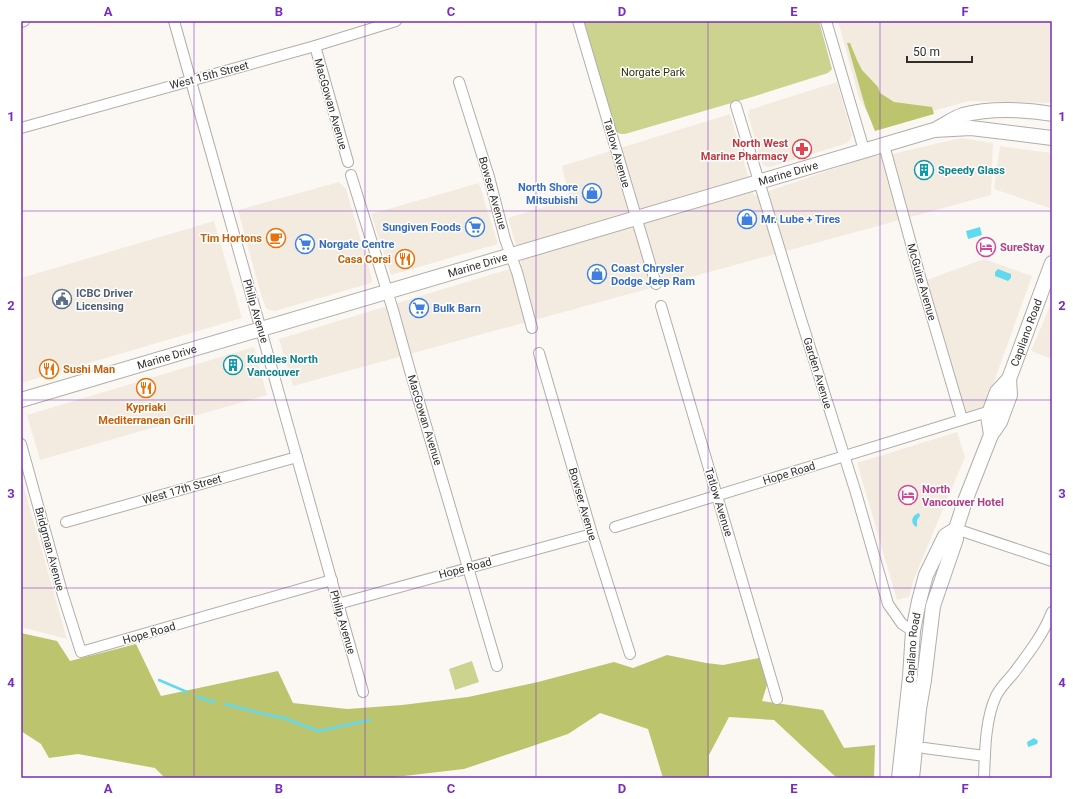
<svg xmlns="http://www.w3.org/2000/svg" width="1073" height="799" viewBox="0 0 1073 799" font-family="Roboto,sans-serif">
  <rect width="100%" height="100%" fill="#fbf8f3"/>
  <g fill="#f3ebe0">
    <path d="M 838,21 L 1052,21 L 1052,103 L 969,101 L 875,127 L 859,98 Z"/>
    <path d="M 837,82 L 852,135 L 848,143 L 770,167 L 764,166 L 762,163 L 748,115 L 749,110 Z"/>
    <path d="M 730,114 L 754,196 L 865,158 L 896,153 L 961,138 L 993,143 L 991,195 L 293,386 L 279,339 L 522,265 L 508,218 L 570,199 L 562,166 Z"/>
    <path d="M 1000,146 L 1052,153 L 1052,209 L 994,189 Z"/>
    <path d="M 339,182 L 346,189 L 372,278 L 372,282 L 368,284 L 275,311 L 270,310 L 266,308 L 261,295 L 238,210 Z"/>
    <path d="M 479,183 L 498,244 L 391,275 L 371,214 Z"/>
    <path d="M 214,221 L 242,318 L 21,383 L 21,278 Z"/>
    <path d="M 984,259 L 1032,276 L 985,407 L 966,412 L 927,280 Z"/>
    <path d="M 1050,306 L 1052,306 L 1052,359 L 1031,351 Z"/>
    <path d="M 254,347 L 267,395 L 40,460 L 27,415 Z"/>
    <path d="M 957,432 L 965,457 L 936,526 L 914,579 L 909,597 L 897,600 L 857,463 Z"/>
    <path d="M 21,477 L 67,639 L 21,627 Z"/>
  </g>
  <g fill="#cbd38e">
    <path d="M 584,21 L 819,21 L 832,69 L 828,73 L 752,97 L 625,134 L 621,134 L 616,132 Z"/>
    <path d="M 472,661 L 479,682 L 455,690 L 449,669 Z"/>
  </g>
  <g fill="#bcc46d">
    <path d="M 847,43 L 850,43 L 857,60 L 862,70 L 878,87 L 880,93 L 894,102 L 932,107 L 934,114 L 875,131 L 865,106 Z"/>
    <path d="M 21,633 L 57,641 L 70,661 L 136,644 L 161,696 L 278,671 L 293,703 L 347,709 L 402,705 L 468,697 L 538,682 L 614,662 L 633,668 L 667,655 L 706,663 L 723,665 L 759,658 L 770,675 L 762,701 L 823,710 L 844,748 L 875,745 L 874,778 L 837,778 L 804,748 L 774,720 L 729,717 L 709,755 L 709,778 L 663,778 L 648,729 L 600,713 L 568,734 L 464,769 L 387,778 L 165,778 L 155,768 L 78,754 L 49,758 L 41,744 L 21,731 Z"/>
  </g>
  <g fill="#61daef">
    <path d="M 980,227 L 982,235 L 968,239 L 966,231 Z"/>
    <path d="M 998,269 L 1011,274 L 1011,278 L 1008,281 L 995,276 L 995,272 Z"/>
    <path d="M 919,513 L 920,516 L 917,520 L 917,526 L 916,527 L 913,524 C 911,519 913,515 919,513 Z"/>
    <path d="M 1034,738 L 1038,741 L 1037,744 L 1028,747 L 1027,742 Z"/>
  </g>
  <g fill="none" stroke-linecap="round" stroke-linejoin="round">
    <g stroke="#61daef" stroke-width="2.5">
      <path d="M 159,680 L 187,692"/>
      <path d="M 197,697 L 215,702"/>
      <path d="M 225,704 L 264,714 L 284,718 L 318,731 L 370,720"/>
    </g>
    <g stroke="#b1aeaa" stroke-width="12">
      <g id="minor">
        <path d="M 174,21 L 363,692"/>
        <path d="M 578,21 L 656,284"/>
        <path d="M 826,21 L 864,150"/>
        <path d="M 21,22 L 24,21"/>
        <path d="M 315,46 L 348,162"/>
        <path d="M 459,82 L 489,177 L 505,239 L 517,272 L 532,328"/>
        <path d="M 736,106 L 800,316 L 856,493 L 888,604 L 902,624 L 913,631"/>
        <path d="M 21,128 L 315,46 L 396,21"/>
        <path d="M 884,145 L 921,280 L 962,419"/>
        <path d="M 351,175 L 393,310 L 410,371 L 497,666"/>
        <path d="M 661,306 L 777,699"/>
        <path d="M 539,353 L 592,534 L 630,654"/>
        <path d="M 21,444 L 62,592 L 81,652 L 332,580"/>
        <path d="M 66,522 L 297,457"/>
        <path d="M 615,527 L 984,413 L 988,416"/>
        <path d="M 956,529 L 1052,561"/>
        <path d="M 338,604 L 592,534"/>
        <path d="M 924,748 L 985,756"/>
        <path d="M 984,778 C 985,752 985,720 996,696 C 1000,688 1007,681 1013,674 C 1028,654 1043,635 1052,612"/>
      </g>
    </g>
    <g stroke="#b1aeaa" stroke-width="16">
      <g id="secondary">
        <path d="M 938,128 C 946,124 954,118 963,115 C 988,108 1026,109 1052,114"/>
        <path id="s1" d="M 21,400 L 934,130 L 971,128 L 1052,138"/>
        <path id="s2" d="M 991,435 L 988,416 L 997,392 L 1009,379 L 1052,263"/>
        <path id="s3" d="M 899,778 L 910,677 L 913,631 L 919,601 L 926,575 L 945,536 L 956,529"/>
        <path d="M 912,778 L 919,709 L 924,680 L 933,606 L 956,539 L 956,529 L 965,501 L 991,435 L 1000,422 L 1010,395 L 1009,379"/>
      </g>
    </g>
    <use href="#minor" stroke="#fff" stroke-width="10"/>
    <use href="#secondary" stroke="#fff" stroke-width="14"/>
  </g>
  <path fill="none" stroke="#7b2cbf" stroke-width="1" stroke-opacity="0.55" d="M 194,21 L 194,778M 365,21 L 365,778M 536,21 L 536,778M 708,21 L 708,778M 880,21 L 880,778M 21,211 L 1052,211M 21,400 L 1052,400M 21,588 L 1052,588"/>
  <defs>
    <g id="pharmacy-ring" transform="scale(1)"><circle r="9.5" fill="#fff" stroke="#e0444e" stroke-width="1.5"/><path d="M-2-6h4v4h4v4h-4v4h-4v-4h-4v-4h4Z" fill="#e0444e"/></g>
    <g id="building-ring" transform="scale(1)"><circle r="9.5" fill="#fff" stroke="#0f9aa8" stroke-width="1.5"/><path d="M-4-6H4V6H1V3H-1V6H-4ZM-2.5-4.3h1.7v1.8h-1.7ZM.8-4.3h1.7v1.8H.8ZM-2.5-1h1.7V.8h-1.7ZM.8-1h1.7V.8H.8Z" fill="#0f9aa8"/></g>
    <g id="shop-ring" transform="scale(1)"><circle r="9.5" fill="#fff" stroke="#3f7fe0" stroke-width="1.5"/><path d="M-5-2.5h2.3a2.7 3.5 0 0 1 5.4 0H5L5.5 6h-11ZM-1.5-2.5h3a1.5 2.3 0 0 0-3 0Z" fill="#3f7fe0"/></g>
    <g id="supermarket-ring" transform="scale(1)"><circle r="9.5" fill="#fff" stroke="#3f7fe0" stroke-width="1.5"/><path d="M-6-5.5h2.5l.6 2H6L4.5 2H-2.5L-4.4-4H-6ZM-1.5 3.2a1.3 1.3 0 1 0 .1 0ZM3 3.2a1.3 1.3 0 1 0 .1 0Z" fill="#3f7fe0"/></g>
    <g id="cafe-ring" transform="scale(1)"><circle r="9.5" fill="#fff" stroke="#e8710a" stroke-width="1.5"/><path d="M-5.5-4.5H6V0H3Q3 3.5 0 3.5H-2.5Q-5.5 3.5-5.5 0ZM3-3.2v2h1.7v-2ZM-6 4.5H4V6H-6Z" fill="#e8710a"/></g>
    <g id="hotel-ring" transform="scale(1)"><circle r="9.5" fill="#fff" stroke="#d1479c" stroke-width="1.5"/><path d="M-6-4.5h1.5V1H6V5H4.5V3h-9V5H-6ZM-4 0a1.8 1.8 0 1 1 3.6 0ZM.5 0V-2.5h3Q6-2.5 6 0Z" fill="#d1479c"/></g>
    <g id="restaurant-ring" transform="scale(1)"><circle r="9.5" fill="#fff" stroke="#e8710a" stroke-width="1.5"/><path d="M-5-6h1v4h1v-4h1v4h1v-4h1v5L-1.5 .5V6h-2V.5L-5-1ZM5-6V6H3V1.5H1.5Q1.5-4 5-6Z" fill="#e8710a"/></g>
    <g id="civic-ring" transform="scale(1)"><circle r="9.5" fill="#fff" stroke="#5c6f8a" stroke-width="1.5"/><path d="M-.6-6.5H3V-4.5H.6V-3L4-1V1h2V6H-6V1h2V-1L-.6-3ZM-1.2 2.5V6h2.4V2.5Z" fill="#5c6f8a"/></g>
  </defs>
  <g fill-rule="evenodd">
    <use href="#pharmacy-ring" x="802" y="149"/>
    <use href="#building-ring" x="924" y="170"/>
    <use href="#shop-ring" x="592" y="193"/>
    <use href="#shop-ring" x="747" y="219"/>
    <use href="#supermarket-ring" x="475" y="227"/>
    <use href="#cafe-ring" x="276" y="238"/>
    <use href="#supermarket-ring" x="305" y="244"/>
    <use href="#hotel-ring" x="986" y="247"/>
    <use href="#restaurant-ring" x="405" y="259"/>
    <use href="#shop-ring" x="597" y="274"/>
    <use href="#civic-ring" x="62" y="299"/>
    <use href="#supermarket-ring" x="419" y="308"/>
    <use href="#building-ring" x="233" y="365"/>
    <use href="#restaurant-ring" x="49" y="369"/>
    <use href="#restaurant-ring" x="146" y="388"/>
    <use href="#hotel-ring" x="908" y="495"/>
  </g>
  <g text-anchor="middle" stroke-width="3" stroke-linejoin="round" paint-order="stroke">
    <g font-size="11" fill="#31340f" stroke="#fff">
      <text x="653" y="76">Norgate Park</text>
    </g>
    <g font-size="11" fill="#302f2d" stroke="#fff">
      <text transform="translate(209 75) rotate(-15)" y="4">West 15th Street</text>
      <text transform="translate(331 104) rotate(74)" y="4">MacGowan Avenue</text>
      <text transform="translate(617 153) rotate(74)" y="4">Tatlow Avenue</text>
      <text dy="4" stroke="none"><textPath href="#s1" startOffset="800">Marine Drive</textPath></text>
      <text transform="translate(493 193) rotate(74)" y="4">Bowser Avenue</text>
      <text dy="4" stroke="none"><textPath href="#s1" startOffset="476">Marine Drive</textPath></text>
      <text transform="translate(922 282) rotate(74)" y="4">McGuire Avenue</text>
      <text transform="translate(256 311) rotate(74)" y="4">Philip Avenue</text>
      <text dy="4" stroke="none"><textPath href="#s2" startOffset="112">Capilano Road</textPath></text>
      <text dy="4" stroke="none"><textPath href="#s1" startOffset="152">Marine Drive</textPath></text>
      <text transform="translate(818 373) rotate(73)" y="4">Garden Avenue</text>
      <text transform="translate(425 420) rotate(73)" y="4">MacGowan Avenue</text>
      <text transform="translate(789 473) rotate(-17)" y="4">Hope Road</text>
      <text transform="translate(182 489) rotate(-16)" y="4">West 17th Street</text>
      <text transform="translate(719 502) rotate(73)" y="4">Tatlow Avenue</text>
      <text transform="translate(583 504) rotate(74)" y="4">Bowser Avenue</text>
      <text transform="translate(50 549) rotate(75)" y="4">Bridgman Avenue</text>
      <text transform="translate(465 568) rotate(-15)" y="4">Hope Road</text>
      <text transform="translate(343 622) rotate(74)" y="4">Philip Avenue</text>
      <text transform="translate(149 633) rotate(-16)" y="4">Hope Road</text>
      <text dy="4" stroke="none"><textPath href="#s3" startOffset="131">Capilano Road</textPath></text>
    </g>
    <g font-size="11" font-weight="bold" fill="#be3a42" stroke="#fff" text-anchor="end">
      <text x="788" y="147">North West<tspan x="788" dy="13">Marine Pharmacy</tspan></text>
    </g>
    <g font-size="11" font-weight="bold" fill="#0d838f" stroke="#fff" text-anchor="start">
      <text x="938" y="174">Speedy Glass</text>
      <text x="247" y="363">Kuddles North<tspan x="247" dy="13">Vancouver</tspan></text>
    </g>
    <g font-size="11" font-weight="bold" fill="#366cbe" stroke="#fff" text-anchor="start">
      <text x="578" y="191" text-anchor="end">North Shore<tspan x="578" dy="13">Mitsubishi</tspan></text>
      <text x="761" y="223">Mr. Lube + Tires</text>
      <text x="461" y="231" text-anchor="end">Sungiven Foods</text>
      <text x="319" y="248">Norgate Centre</text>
      <text x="611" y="272">Coast Chrysler<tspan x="611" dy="13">Dodge Jeep Ram</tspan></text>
      <text x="433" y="312">Bulk Barn</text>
    </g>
    <g font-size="11" font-weight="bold" fill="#c56008" stroke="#fff" text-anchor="end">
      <text x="262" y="242">Tim Hortons</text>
      <text x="391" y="263">Casa Corsi</text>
      <text x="63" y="373" text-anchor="start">Sushi Man</text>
      <text x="146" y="411" text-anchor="middle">Kypriaki<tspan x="146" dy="13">Mediterranean Grill</tspan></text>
    </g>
    <g font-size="11" font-weight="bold" fill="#b23c85" stroke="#fff" text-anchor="start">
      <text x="1000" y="251">SureStay</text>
      <text x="922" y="493">North<tspan x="922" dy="13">Vancouver Hotel</tspan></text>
    </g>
    <g font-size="11" font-weight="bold" fill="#4e5e75" stroke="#fff" text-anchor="start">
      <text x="76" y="297">ICBC Driver<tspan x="76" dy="13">Licensing</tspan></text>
    </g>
  </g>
  <rect width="1073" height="799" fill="none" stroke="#ffffff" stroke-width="44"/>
  <path d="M907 56v6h65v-6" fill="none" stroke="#302f2d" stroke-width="2"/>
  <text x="913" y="56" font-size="12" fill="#302f2d" stroke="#ffffff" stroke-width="3" paint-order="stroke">50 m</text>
  <rect x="22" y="22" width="1029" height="755" fill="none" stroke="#7b2cbf" stroke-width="1.5"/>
  <g font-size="13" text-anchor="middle" font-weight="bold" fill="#7b2cbf">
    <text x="108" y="16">A</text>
    <text x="279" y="16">B</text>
    <text x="451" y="16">C</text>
    <text x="622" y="16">D</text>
    <text x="794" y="16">E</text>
    <text x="965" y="16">F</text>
    <text x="11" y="121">1</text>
    <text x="1062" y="121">1</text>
    <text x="11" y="310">2</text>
    <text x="1062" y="310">2</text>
    <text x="11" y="498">3</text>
    <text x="1062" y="498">3</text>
    <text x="11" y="687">4</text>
    <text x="1062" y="687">4</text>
    <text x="108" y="793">A</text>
    <text x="279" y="793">B</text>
    <text x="451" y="793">C</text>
    <text x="622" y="793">D</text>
    <text x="794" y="793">E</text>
    <text x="965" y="793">F</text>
  </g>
</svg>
